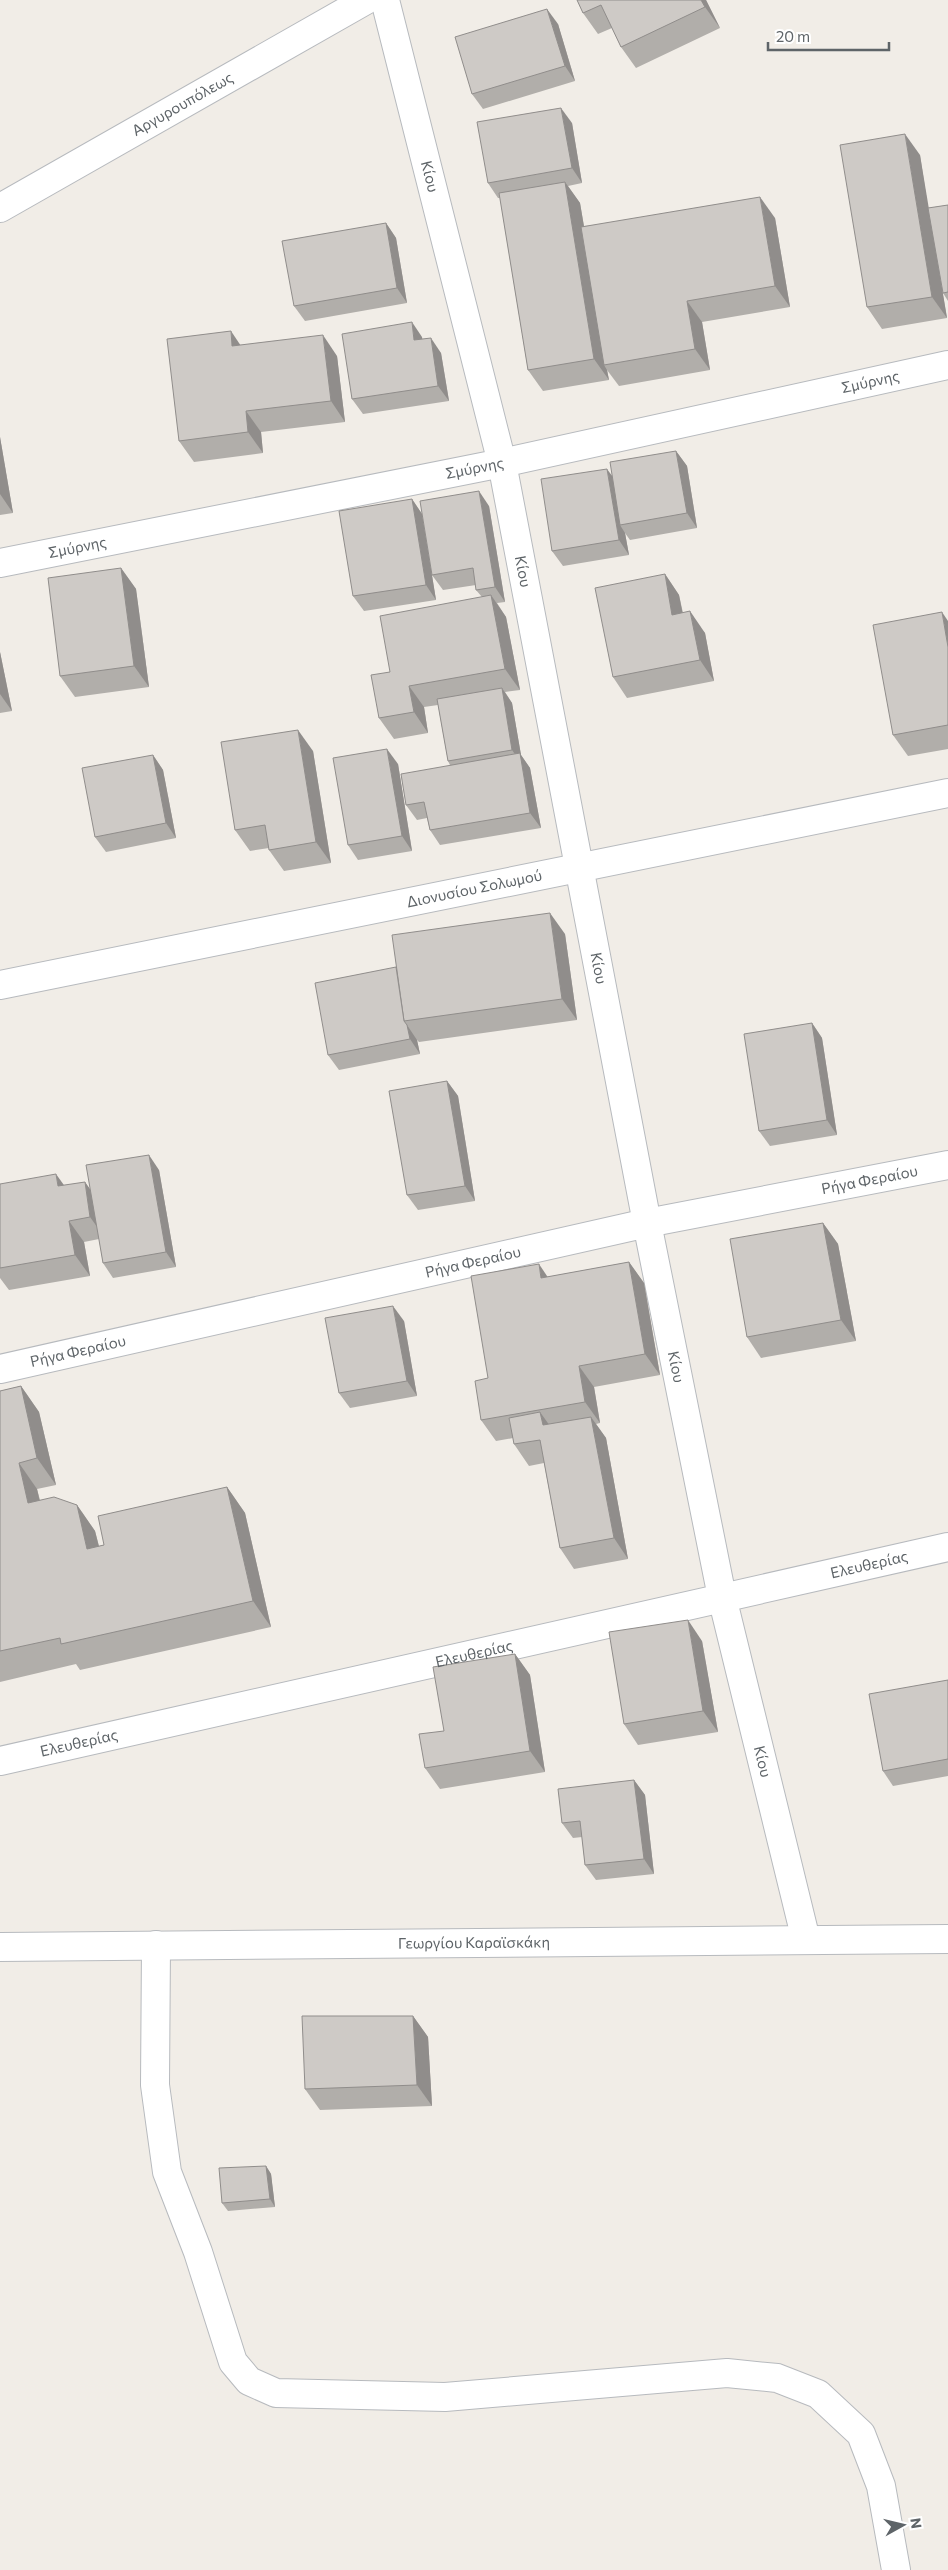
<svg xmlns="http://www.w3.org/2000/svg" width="948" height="2570" viewBox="0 0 948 2570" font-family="Commissioner,sans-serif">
  <rect width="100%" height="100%" fill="#f1ede7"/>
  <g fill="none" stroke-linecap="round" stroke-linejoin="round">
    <g stroke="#b7babe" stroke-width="30">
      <g id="minor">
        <path id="s1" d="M 385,0 L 502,463 L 647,1223 L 722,1597 L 806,1940"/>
        <path id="s2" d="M 0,208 L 366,0"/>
        <path id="s3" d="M 0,563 L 502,463 L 948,365"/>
        <path id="s4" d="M 0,985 L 948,793"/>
        <path id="s5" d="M 0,1369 L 647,1223 L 948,1165"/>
        <path id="s6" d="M 0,1761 L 948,1547"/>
        <path d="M 156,1945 L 155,2085 L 167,2172 L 198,2252 L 233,2362 L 249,2381 L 276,2393 L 445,2397 L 727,2373 L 777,2378 L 818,2394 L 861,2434 L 881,2486 L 896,2570"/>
      </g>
    </g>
    <g stroke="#b7babe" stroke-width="30">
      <g id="tertiary">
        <path id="s7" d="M 0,1947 L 948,1939"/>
      </g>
    </g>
    <use href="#minor" stroke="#fff" stroke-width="28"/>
    <use href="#tertiary" stroke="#fff" stroke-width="28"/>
  </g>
  <g fill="#b1aeaa">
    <path d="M 577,0 L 706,0 L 720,28 L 636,68 L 621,47 L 612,28 L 598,34 L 583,13 Z"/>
    <path d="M 558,24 L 575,81 L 483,109 L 472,94 Z"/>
    <path d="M 572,123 L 582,183 L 568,186 L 580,203 L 584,226 L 775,218 L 790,307 L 702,322 L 710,370 L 619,386 L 607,370 L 609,380 L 543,391 L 528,370 L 500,198 L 498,198 L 488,183 Z"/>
    <path d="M 920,155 L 928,208 L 948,205 L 948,301 L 943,293 L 935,250 L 947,318 L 882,329 L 867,307 Z"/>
    <path d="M 386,223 L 396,238 L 407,303 L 305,321 L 294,306 Z"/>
    <path d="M 422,337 L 422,339 L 441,353 L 449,401 L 363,414 L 352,399 Z"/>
    <path d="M 240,345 L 337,356 L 345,422 L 261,432 L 263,453 L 194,462 L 179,441 Z"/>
    <path d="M 0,437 L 13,513 L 0,515 Z"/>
    <path d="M 676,451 L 687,466 L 697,528 L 630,540 L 625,533 L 629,555 L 563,566 L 552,551 L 612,475 Z"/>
    <path d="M 412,499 L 422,514 L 436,600 L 364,611 L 353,596 Z"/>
    <path d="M 489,506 L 505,602 L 497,603 L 506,617 L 520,690 L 505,692 L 512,703 L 521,755 L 530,768 L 541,828 L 440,845 L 430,830 L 427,818 L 417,820 L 406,805 L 450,765 L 448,761 L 438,705 L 424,707 L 428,733 L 394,739 L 379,718 L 390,672 L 482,597 L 476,590 L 476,585 L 443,590 L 432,575 Z"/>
    <path d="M 121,568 L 136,589 L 149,687 L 75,697 L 60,676 Z"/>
    <path d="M 665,574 L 679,595 L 683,613 L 705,633 L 714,681 L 627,698 L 613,677 Z"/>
    <path d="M 948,621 L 948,749 L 908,756 L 893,735 Z"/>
    <path d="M 0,652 L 12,711 L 0,713 Z"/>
    <path d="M 313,751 L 331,863 L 284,871 L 269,850 L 269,848 L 250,851 L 235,830 Z"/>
    <path d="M 153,755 L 163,770 L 176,838 L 106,852 L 95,837 Z"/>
    <path d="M 398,764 L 412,851 L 358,860 L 348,845 Z"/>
    <path d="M 565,934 L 577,1020 L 419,1042 L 417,1040 L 420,1054 L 339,1070 L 328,1055 Z"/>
    <path d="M 812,1023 L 822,1038 L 837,1135 L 770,1146 L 759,1131 Z"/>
    <path d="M 447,1081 L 458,1096 L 475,1201 L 418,1210 L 407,1195 Z"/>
    <path d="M 159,1170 L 176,1267 L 113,1278 L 103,1263 L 99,1239 L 84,1242 L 90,1276 L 9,1290 L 0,1278 L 0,1184 L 64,1186 L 85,1182 L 90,1190 Z"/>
    <path d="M 823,1223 L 838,1244 L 856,1341 L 761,1358 L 747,1337 Z"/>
    <path d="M 629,1262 L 644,1283 L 660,1375 L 594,1387 L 600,1423 L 596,1424 L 606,1438 L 628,1559 L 574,1569 L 560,1548 L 544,1463 L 529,1466 L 514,1444 L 513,1438 L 496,1441 L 481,1420 L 488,1378 L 547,1277 Z"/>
    <path d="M 404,1321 L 417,1396 L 350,1408 L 339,1393 Z"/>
    <path d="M 21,1386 L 39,1412 L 56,1485 L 37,1489 L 40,1500 L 77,1505 L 95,1531 L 99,1546 L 104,1545 L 227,1487 L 245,1513 L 271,1627 L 80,1670 L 76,1664 L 0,1682 L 0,1391 Z"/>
    <path d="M 702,1641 L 718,1732 L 638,1745 L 624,1724 Z"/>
    <path d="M 515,1654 L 530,1675 L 545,1772 L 440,1789 L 425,1768 Z"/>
    <path d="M 948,1680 L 948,1776 L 893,1786 L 883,1771 Z"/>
    <path d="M 634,1780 L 645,1795 L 654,1874 L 596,1880 L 585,1865 L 582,1837 L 573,1838 L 562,1823 Z"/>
    <path d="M 413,2016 L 428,2037 L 432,2106 L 320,2110 L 305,2089 Z"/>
    <path d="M 266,2166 L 271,2174 L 275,2207 L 228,2211 L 222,2203 Z"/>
  </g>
  <g fill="#908d8b">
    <path d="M 701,0 L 706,0 L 720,28 L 705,7 Z"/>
    <path d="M 547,9 L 558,24 L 575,81 L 565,66 Z"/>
    <path d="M 561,108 L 572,123 L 582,183 L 572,168 Z"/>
    <path d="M 905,134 L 920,155 L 947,318 L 932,297 Z"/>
    <path d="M 565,182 L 580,203 L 607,364 L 604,365 L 607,370 L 609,380 L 594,359 Z"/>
    <path d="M 760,197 L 775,218 L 790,307 L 775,286 Z"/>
    <path d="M 386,223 L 396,238 L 407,303 L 397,288 Z"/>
    <path d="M 687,301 L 702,322 L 710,370 L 695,349 Z"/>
    <path d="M 412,322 L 422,337 L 425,355 L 414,340 Z"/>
    <path d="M 231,331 L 245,352 L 232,346 Z"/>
    <path d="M 323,335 L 337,356 L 345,422 L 331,401 Z"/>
    <path d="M 431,338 L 441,353 L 449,401 L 438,386 Z"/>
    <path d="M 246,411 L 261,432 L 263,453 L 248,432 Z"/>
    <path d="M 0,437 L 13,513 L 0,494 Z"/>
    <path d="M 676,451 L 687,466 L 697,528 L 687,513 Z"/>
    <path d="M 607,469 L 618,484 L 620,525 L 625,533 L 629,555 L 619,540 Z"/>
    <path d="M 479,491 L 489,506 L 505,602 L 495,587 Z"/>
    <path d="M 412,499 L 422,514 L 436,600 L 426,585 Z"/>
    <path d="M 121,568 L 136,589 L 149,687 L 134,666 Z"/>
    <path d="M 665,574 L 679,595 L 687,636 L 672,615 Z"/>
    <path d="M 491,595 L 506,617 L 520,690 L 505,669 Z"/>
    <path d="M 690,611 L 705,633 L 714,681 L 700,660 Z"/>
    <path d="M 942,612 L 948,621 L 948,647 Z"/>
    <path d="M 0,652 L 12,711 L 0,694 Z"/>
    <path d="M 409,686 L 424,707 L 428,733 L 414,712 Z"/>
    <path d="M 502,688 L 512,703 L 521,755 L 530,768 L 541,828 L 530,813 L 522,764 L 512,750 Z"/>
    <path d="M 298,730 L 313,751 L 331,863 L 316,842 Z"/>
    <path d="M 387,749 L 398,764 L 412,851 L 402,836 Z"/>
    <path d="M 153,755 L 163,770 L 176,838 L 166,823 Z"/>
    <path d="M 550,913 L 565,934 L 577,1020 L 562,999 Z"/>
    <path d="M 812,1023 L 822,1038 L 837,1135 L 827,1120 Z"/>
    <path d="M 407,1025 L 417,1040 L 420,1054 L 410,1039 Z"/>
    <path d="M 447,1081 L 458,1096 L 475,1201 L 465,1186 Z"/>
    <path d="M 149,1155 L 159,1170 L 176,1267 L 166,1252 Z"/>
    <path d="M 56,1174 L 71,1195 L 58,1186 Z"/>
    <path d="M 85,1182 L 100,1203 L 105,1238 L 90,1217 Z"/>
    <path d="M 69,1221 L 84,1242 L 90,1276 L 75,1255 Z"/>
    <path d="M 823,1223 L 838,1244 L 856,1341 L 841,1320 Z"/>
    <path d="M 629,1262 L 644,1283 L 660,1375 L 645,1354 Z"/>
    <path d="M 539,1264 L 553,1285 L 541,1278 Z"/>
    <path d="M 393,1306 L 404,1321 L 417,1396 L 407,1381 Z"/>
    <path d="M 579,1366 L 594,1387 L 600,1423 L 585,1402 Z"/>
    <path d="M 21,1386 L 39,1412 L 56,1485 L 37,1458 Z"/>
    <path d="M 540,1412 L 555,1433 L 543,1425 Z"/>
    <path d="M 591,1417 L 606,1438 L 628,1559 L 614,1538 Z"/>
    <path d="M 19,1463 L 37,1489 L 46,1529 L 28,1503 Z"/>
    <path d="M 227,1487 L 245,1513 L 271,1627 L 253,1601 Z"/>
    <path d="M 77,1505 L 95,1531 L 106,1575 L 87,1549 Z"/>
    <path d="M 688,1620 L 702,1641 L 718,1732 L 703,1711 Z"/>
    <path d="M 515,1654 L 530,1675 L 545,1772 L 530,1751 Z"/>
    <path d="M 634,1780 L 645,1795 L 654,1874 L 644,1859 Z"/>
    <path d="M 413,2016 L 428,2037 L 432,2106 L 417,2085 Z"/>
    <path d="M 266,2166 L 271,2174 L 275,2207 L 270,2199 Z"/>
  </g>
  <g fill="#cecac6" stroke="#908d8b">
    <path d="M 577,0 L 701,0 L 705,7 L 621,47 L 601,5 L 583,13 Z"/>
    <path d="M 547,9 L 565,66 L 472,94 L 455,37 Z"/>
    <path d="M 561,108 L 572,168 L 488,183 L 477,122 Z"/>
    <path d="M 905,134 L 932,297 L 867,307 L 840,145 Z"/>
    <path d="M 565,182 L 594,359 L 528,370 L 499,193 Z"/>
    <path d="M 760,197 L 775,286 L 687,301 L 695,349 L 604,365 L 581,227 Z"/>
    <path d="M 948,205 L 948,292 L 943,293 L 928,208 Z"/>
    <path d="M 386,223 L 397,288 L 294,306 L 282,241 Z"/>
    <path d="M 412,322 L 414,340 L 431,338 L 438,386 L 352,399 L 342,334 Z"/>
    <path d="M 231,331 L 232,346 L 323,335 L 331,401 L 246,411 L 248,432 L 179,441 L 167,339 Z"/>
    <path d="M 676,451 L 687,513 L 620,525 L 610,462 Z"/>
    <path d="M 607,469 L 619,540 L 552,551 L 541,479 Z"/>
    <path d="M 479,491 L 495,587 L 476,590 L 473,568 L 432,575 L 420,501 Z"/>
    <path d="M 412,499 L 426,585 L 353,596 L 339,511 Z"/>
    <path d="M 121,568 L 134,666 L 60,676 L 48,578 Z"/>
    <path d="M 665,574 L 672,615 L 690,611 L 700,660 L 613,677 L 595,588 Z"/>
    <path d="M 491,595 L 505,669 L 409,686 L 414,712 L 379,718 L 371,675 L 390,672 L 380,616 Z"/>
    <path d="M 942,612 L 948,647 L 948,725 L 893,735 L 873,625 Z"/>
    <path d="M 502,688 L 512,750 L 448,761 L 437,699 Z"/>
    <path d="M 298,730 L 316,842 L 269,850 L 265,825 L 235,830 L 221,742 Z"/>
    <path d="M 387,749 L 402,836 L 348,845 L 333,758 Z"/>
    <path d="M 520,753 L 530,813 L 430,830 L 424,802 L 406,805 L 401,774 Z"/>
    <path d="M 153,755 L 166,823 L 95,837 L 82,768 Z"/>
    <path d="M 550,913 L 562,999 L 404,1021 L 392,935 Z"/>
    <path d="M 396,967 L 404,1021 L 407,1025 L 410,1039 L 328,1055 L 315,983 Z"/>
    <path d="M 812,1023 L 827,1120 L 759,1131 L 744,1034 Z"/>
    <path d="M 447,1081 L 465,1186 L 407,1195 L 389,1091 Z"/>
    <path d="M 149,1155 L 166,1252 L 103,1263 L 86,1165 Z"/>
    <path d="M 56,1174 L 58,1186 L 85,1182 L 90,1217 L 69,1221 L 75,1255 L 0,1268 L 0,1184 Z"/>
    <path d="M 823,1223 L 841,1320 L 747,1337 L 730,1239 Z"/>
    <path d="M 629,1262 L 645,1354 L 579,1366 L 585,1402 L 481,1420 L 475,1381 L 488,1378 L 471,1276 L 539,1264 L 541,1278 Z"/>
    <path d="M 393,1306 L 407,1381 L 339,1393 L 325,1318 Z"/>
    <path d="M 21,1386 L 37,1458 L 19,1463 L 28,1503 L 54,1497 L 77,1505 L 87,1549 L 104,1545 L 98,1516 L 227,1487 L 253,1601 L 61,1644 L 60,1638 L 0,1651 L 0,1391 Z"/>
    <path d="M 540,1412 L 543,1425 L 591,1417 L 614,1538 L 560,1548 L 540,1440 L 514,1444 L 509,1418 Z"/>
    <path d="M 688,1620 L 703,1711 L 624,1724 L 609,1632 Z"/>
    <path d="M 515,1654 L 530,1751 L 425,1768 L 419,1734 L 444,1731 L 433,1667 Z"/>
    <path d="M 948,1680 L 948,1759 L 883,1771 L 869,1694 Z"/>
    <path d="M 634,1780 L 644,1859 L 585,1865 L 580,1821 L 562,1823 L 558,1789 Z"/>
    <path d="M 302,2016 L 413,2016 L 417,2085 L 305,2089 Z"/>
    <path d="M 266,2166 L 270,2199 L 222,2203 L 219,2168 Z"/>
  </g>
  <g text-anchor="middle" stroke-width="4" stroke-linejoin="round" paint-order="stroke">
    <g font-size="15" fill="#5e6468" stroke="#fff">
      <text dy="5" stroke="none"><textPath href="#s2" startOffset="210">Αργυρουπόλεως</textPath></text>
      <text dy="5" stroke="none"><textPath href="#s1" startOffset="182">Κίου</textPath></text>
      <text dy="5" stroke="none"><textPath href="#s3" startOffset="889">Σμύρνης</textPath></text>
      <text dy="5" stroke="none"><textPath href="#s3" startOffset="484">Σμύρνης</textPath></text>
      <text dy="5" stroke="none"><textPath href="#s3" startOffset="79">Σμύρνης</textPath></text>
      <text dy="5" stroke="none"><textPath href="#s1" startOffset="588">Κίου</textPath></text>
      <text dy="5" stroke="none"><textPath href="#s4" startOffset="484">Διονυσίου Σολωμού</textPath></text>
      <text dy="5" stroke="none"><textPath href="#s1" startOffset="992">Κίου</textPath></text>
      <text dy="5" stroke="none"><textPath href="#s5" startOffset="890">Ρήγα Φεραίου</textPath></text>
      <text dy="5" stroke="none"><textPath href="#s5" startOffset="485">Ρήγα Φεραίου</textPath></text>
      <text dy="5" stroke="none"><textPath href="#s5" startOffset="80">Ρήγα Φεραίου</textPath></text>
      <text dy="5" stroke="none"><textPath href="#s1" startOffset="1398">Κίου</textPath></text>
      <text dy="5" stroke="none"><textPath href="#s6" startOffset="891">Ελευθερίας</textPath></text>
      <text dy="5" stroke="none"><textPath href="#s6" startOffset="486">Ελευθερίας</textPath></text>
      <text dy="5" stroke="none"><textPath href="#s6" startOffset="81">Ελευθερίας</textPath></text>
      <text dy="5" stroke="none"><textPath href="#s1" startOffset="1802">Κίου</textPath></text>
      <text dy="5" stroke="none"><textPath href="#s7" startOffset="474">Γεωργίου Καραϊσκάκη</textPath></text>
    </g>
  </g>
  <g transform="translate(903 2525) rotate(82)" stroke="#ffffff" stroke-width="4" paint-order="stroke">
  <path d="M0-4L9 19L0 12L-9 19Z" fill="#5e6468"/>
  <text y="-8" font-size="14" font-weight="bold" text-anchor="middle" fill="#5e6468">N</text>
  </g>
  <path d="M768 42v8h121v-8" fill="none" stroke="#5e6468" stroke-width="2.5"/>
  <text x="776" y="42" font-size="15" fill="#5e6468" stroke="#ffffff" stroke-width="4" paint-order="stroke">20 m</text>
</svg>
